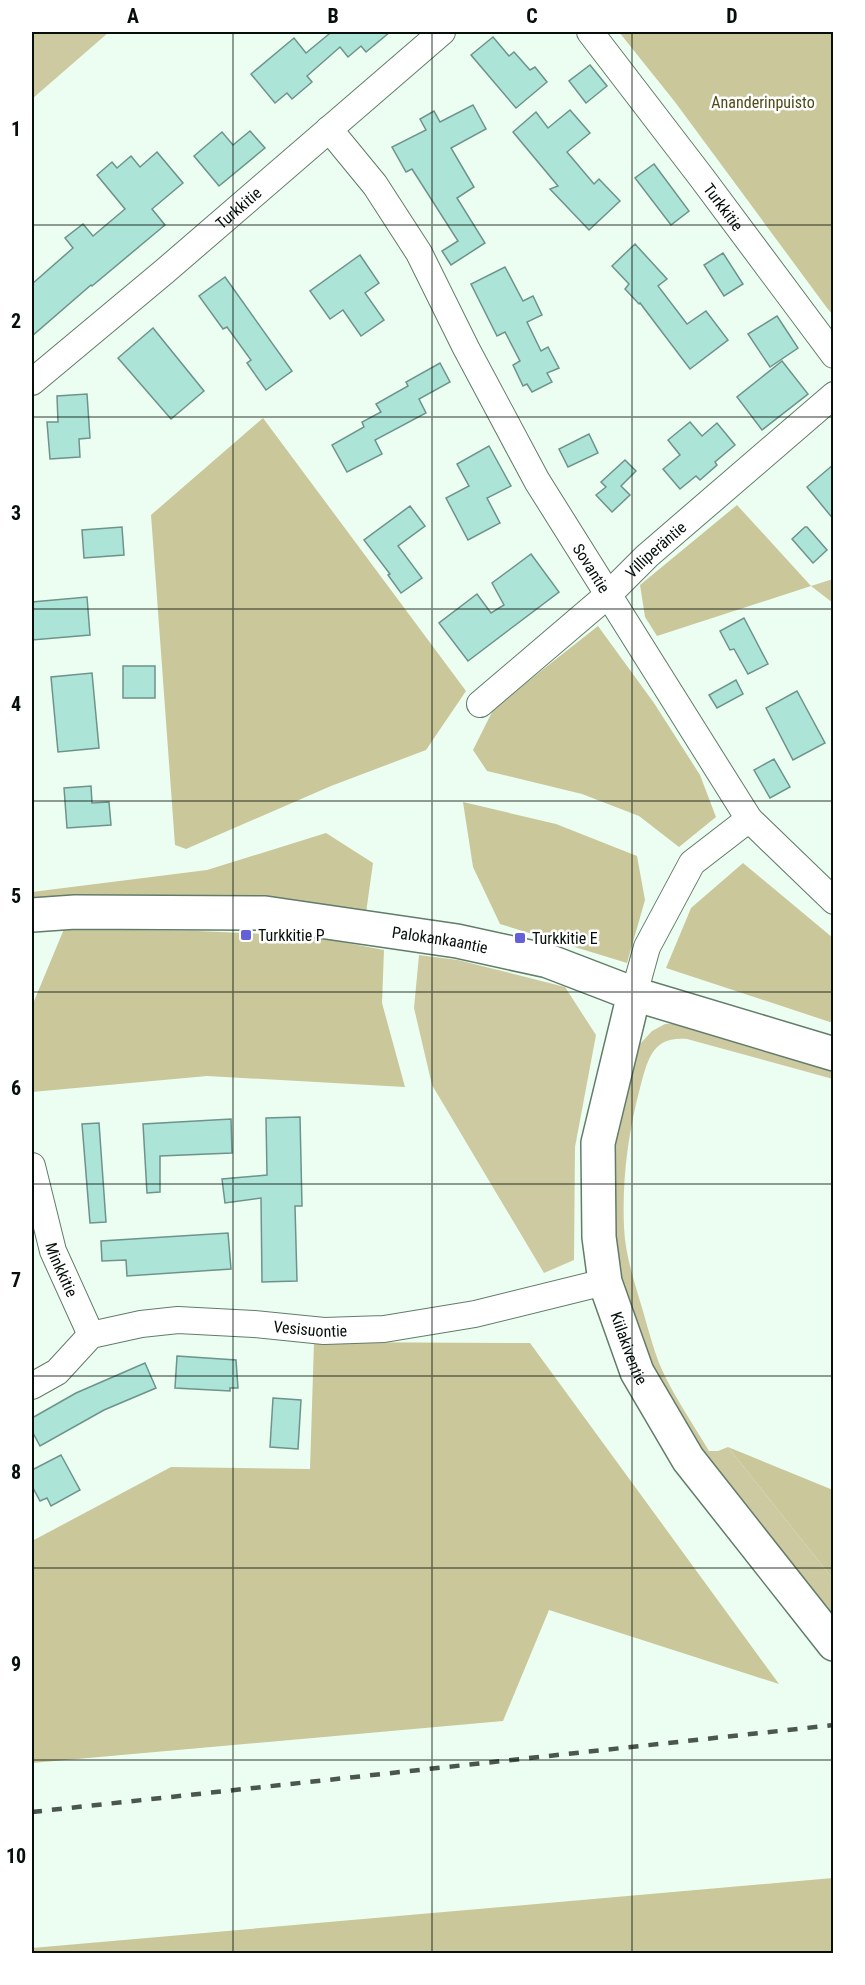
<svg xmlns="http://www.w3.org/2000/svg" width="865" height="1985" viewBox="0 0 865 1985" font-family="'Roboto Condensed',sans-serif">
  <rect width="100%" height="100%" fill="#ecfef1"/>
  <g fill="#cdcaa1">
    <path d="M 32,32 L 109,32 L 32,99 Z"/>
    <path d="M 833,579 L 834,579 L 833,603 L 811,586 Z"/>
    <path d="M 419,955 L 458,960 L 565,987 L 596,1035 L 575,1147 L 574,1260 L 544,1273 L 432,1085 L 414,1008 Z"/>
    <path d="M 678,1023 L 833,1065 L 833,1079 L 687,1039 C 652,1036 648,1059 640,1088 C 628,1133 622,1180 624,1227 C 625,1255 635,1284 643,1311 C 648,1329 653,1347 659,1363 C 672,1394 692,1422 709,1451 L 718,1451 L 728,1447 L 833,1579 L 833,1626 L 698,1451 L 649,1367 L 619,1279 L 612,1233 L 611,1146 L 632,1057 L 640,1044 L 652,1031 L 665,1024 Z"/>
  </g>
  <g fill="#cac79b">
    <path d="M 619,32 L 833,32 L 833,315 L 827,308 L 675,102 Z"/>
    <path d="M 263,418 L 466,691 L 426,750 L 331,786 L 186,849 L 175,845 L 151,515 Z"/>
    <path d="M 737,505 L 811,586 L 657,636 L 645,617 L 640,585 Z"/>
    <path d="M 598,626 L 654,703 L 700,775 L 716,817 L 679,847 L 639,816 L 582,794 L 487,771 L 473,750 L 494,708 Z"/>
    <path d="M 463,802 L 556,824 L 637,856 L 645,900 L 627,963 L 500,924 L 473,867 Z"/>
    <path d="M 326,833 L 373,863 L 365,920 L 32,904 L 32,892 L 207,870 Z"/>
    <path d="M 743,863 L 833,938 L 833,1023 L 666,968 L 691,908 Z"/>
    <path d="M 64,929 L 197,931 L 310,936 L 384,950 L 382,1003 L 405,1087 L 207,1076 L 32,1092 L 32,1006 Z"/>
    <path d="M 314,1342 L 530,1343 L 779,1684 L 549,1610 L 503,1721 L 32,1763 L 32,1541 L 171,1467 L 310,1469 Z"/>
    <path d="M 728,1447 L 833,1490 L 833,1579 Z"/>
    <path d="M 833,1878 L 833,1953 L 32,1953 L 32,1948 Z"/>
  </g>
  <g fill="#ade4d8" stroke="#6e938b" stroke-width="1.5">
    <path d="M 327,32 L 390,32 L 366,52 L 361,46 L 348,57 L 340,47 L 307,76 L 312,82 L 292,99 L 287,93 L 275,103 L 251,74 L 294,38 L 306,53 L 329,34 Z"/>
    <path d="M 493,37 L 509,56 L 514,52 L 530,70 L 535,67 L 547,82 L 516,108 L 471,55 Z"/>
    <path d="M 590,65 L 607,86 L 586,103 L 569,81 Z"/>
    <path d="M 473,105 L 486,129 L 451,148 L 474,187 L 457,198 L 485,243 L 451,265 L 442,251 L 458,241 L 412,169 L 406,172 L 392,147 L 426,130 L 420,119 L 434,111 L 440,122 Z"/>
    <path d="M 570,110 L 590,133 L 567,152 L 594,184 L 599,179 L 620,201 L 589,230 L 550,189 L 558,186 L 513,132 L 536,112 L 548,128 Z"/>
    <path d="M 250,131 L 265,148 L 219,186 L 194,156 L 222,132 L 233,145 Z"/>
    <path d="M 157,152 L 183,183 L 152,209 L 165,225 L 92,286 L 91,285 L 32,336 L 32,284 L 73,248 L 65,238 L 83,224 L 93,236 L 125,209 L 97,175 L 112,162 L 117,168 L 131,156 L 140,167 Z"/>
    <path d="M 654,164 L 689,211 L 671,225 L 635,178 Z"/>
    <path d="M 635,244 L 667,279 L 658,286 L 687,324 L 706,311 L 728,340 L 690,369 L 640,303 L 639,304 L 625,289 L 629,284 L 612,266 Z"/>
    <path d="M 723,253 L 743,284 L 724,296 L 704,265 Z"/>
    <path d="M 360,255 L 379,283 L 365,293 L 384,320 L 361,336 L 343,310 L 330,319 L 310,291 Z"/>
    <path d="M 505,267 L 523,301 L 533,296 L 542,315 L 527,322 L 541,351 L 548,347 L 559,368 L 547,373 L 552,382 L 532,392 L 527,384 L 523,386 L 513,365 L 520,361 L 505,332 L 497,336 L 471,284 Z"/>
    <path d="M 225,277 L 292,371 L 266,390 L 247,363 L 251,360 L 227,327 L 223,329 L 199,296 Z"/>
    <path d="M 777,316 L 798,348 L 770,367 L 748,334 Z"/>
    <path d="M 153,328 L 204,391 L 171,419 L 118,358 Z"/>
    <path d="M 782,361 L 808,394 L 762,430 L 737,397 Z"/>
    <path d="M 440,363 L 450,382 L 419,399 L 426,413 L 375,440 L 382,454 L 347,472 L 332,445 L 364,427 L 362,422 L 381,412 L 376,404 L 408,386 L 406,382 Z"/>
    <path d="M 87,394 L 90,438 L 79,439 L 80,457 L 50,459 L 47,422 L 58,422 L 57,396 Z"/>
    <path d="M 690,422 L 702,436 L 717,423 L 735,445 L 715,462 L 717,465 L 700,480 L 696,476 L 680,489 L 663,469 L 680,455 L 668,440 Z"/>
    <path d="M 589,434 L 598,453 L 568,467 L 559,449 Z"/>
    <path d="M 489,446 L 511,486 L 487,498 L 500,523 L 468,540 L 446,498 L 469,486 L 457,464 Z"/>
    <path d="M 625,460 L 636,471 L 621,486 L 630,495 L 612,512 L 596,495 L 606,487 L 601,482 Z"/>
    <path d="M 834,464 L 834,520 L 807,487 Z"/>
    <path d="M 410,506 L 425,526 L 398,546 L 422,578 L 401,593 L 388,575 L 390,574 L 364,540 Z"/>
    <path d="M 122,527 L 124,555 L 84,558 L 82,530 Z"/>
    <path d="M 805,527 L 807,527 L 827,550 L 813,563 L 792,539 Z"/>
    <path d="M 531,554 L 559,592 L 468,661 L 439,623 L 477,594 L 491,613 L 504,605 L 492,583 Z"/>
    <path d="M 87,597 L 90,635 L 32,640 L 32,602 Z"/>
    <path d="M 744,618 L 768,664 L 748,674 L 734,649 L 730,650 L 720,631 Z"/>
    <rect x="123" y="666" width="32" height="32"/>
    <path d="M 92,673 L 99,748 L 58,752 L 51,677 Z"/>
    <path d="M 736,680 L 743,694 L 717,708 L 709,695 Z"/>
    <path d="M 797,691 L 825,743 L 793,760 L 766,708 Z"/>
    <path d="M 774,759 L 790,787 L 770,798 L 754,770 Z"/>
    <path d="M 91,786 L 92,803 L 109,802 L 111,825 L 67,828 L 64,788 Z"/>
    <path d="M 300,1117 L 302,1206 L 295,1206 L 297,1281 L 262,1282 L 261,1198 L 225,1203 L 222,1179 L 267,1175 L 266,1118 Z"/>
    <path d="M 231,1119 L 232,1153 L 160,1156 L 160,1192 L 147,1193 L 143,1124 Z"/>
    <path d="M 99,1123 L 106,1222 L 90,1223 L 82,1124 Z"/>
    <path d="M 228,1233 L 231,1269 L 127,1276 L 126,1260 L 102,1261 L 101,1241 Z"/>
    <path d="M 177,1356 L 236,1360 L 238,1388 L 230,1388 L 230,1391 L 175,1388 Z"/>
    <path d="M 145,1363 L 156,1388 L 104,1410 L 40,1446 L 32,1431 L 32,1418 L 76,1393 Z"/>
    <path d="M 273,1398 L 301,1400 L 298,1449 L 270,1447 Z"/>
    <path d="M 61,1455 L 80,1490 L 51,1506 L 47,1498 L 40,1501 L 32,1486 L 32,1470 Z"/>
  </g>
  <g fill="none" stroke-linecap="round" stroke-linejoin="round">
    <g stroke="#617c69" stroke-width="28">
      <g id="street">
        <path id="s1" d="M 590,32 L 702,178 L 834,355"/>
        <path id="s2" d="M 329,129 L 375,185 L 419,253 L 466,348 L 537,481 L 749,819 L 692,863 L 647,947 L 634,994"/>
        <path id="s3" d="M 32,382 L 165,271 L 442,32"/>
        <path id="s4" d="M 480,704 L 609,594 L 647,556 L 834,395"/>
        <path d="M 749,819 L 834,901"/>
        <path id="s5" d="M 32,1166 L 53,1251 L 91,1335"/>
        <path id="s6" d="M 32,1386 L 57,1372 L 91,1335 L 141,1324 L 178,1320 L 254,1324 L 324,1331 L 384,1329 L 475,1314 L 605,1282"/>
      </g>
    </g>
    <g stroke="#617c69" stroke-width="36">
      <g id="secondary">
        <path id="s7" d="M 32,915 L 75,912 L 265,913 L 457,941 L 548,961 L 634,994 L 834,1054"/>
        <path id="s8" d="M 634,994 L 598,1143 L 599,1237 L 605,1282 L 637,1372 L 688,1459 L 834,1644"/>
      </g>
    </g>
    <use href="#street" stroke="#fff" stroke-width="26"/>
    <use href="#secondary" stroke="#fff" stroke-width="33"/>
    <path stroke="#4a564e" stroke-width="4.5" stroke-dasharray="10 10" stroke-linecap="butt" d="M 32,1812 L 834,1725"/>
  </g>
  <path fill="none" stroke="#060f09" stroke-width="1.5" stroke-opacity="0.55" d="M 233,32 L 233,1954M 432,32 L 432,1954M 632,32 L 632,1954M 32,225 L 834,225M 32,417 L 834,417M 32,609 L 834,609M 32,801 L 834,801M 32,992 L 834,992M 32,1184 L 834,1184M 32,1376 L 834,1376M 32,1568 L 834,1568M 32,1760 L 834,1760"/>
  <g fill="#6360d9" stroke="#fff" stroke-width="2">
    <rect x="240" y="929" width="12" height="12" rx="3"/>
    <rect x="514" y="932" width="12" height="12" rx="3"/>
  </g>
  <g text-anchor="middle" stroke-width="5" stroke-linejoin="round" paint-order="stroke">
    <g font-size="16" fill="#4f4b17" stroke="#fff">
      <text x="763" y="108">Ananderinpuisto</text>
    </g>
    <g font-size="16" fill="#060f09" stroke="#fff">
      <text dy="6" stroke="none"><textPath href="#s1" startOffset="220">Turkkitie</textPath></text>
      <text dy="6" stroke="none"><textPath href="#s3" startOffset="270">Turkkitie</textPath></text>
      <text dy="6" stroke="none"><textPath href="#s4" startOffset="234">Villiperäntie</textPath></text>
      <text dy="6" stroke="none"><textPath href="#s2" startOffset="513">Sovantie</textPath></text>
      <text dy="6" stroke="none"><textPath href="#s7" startOffset="410">Palokankaantie</textPath></text>
      <text dy="6" stroke="none"><textPath href="#s5" startOffset="108">Minkkitie</textPath></text>
      <text dy="6" stroke="none"><textPath href="#s6" startOffset="300">Vesisuontie</textPath></text>
      <text dy="6" stroke="none"><textPath href="#s8" startOffset="363">Kiilakiventie</textPath></text>
    </g>
    <g font-size="16" fill="#060f09" stroke="#fff" text-anchor="start">
      <text x="258" y="941">Turkkitie P</text>
      <text x="532" y="944">Turkkitie E</text>
    </g>
  </g>
  <rect width="865" height="1985" fill="none" stroke="#ffffff" stroke-width="66"/>
  <rect x="33" y="33" width="799" height="1919" fill="none" stroke="#060f09" stroke-width="2"/>
  <g font-size="20" text-anchor="middle" font-weight="bold" fill="#060f09">
    <text x="133" y="23">A</text>
    <text x="333" y="23">B</text>
    <text x="532" y="23">C</text>
    <text x="732" y="23">D</text>
    <text x="16" y="136">1</text>
    <text x="16" y="328">2</text>
    <text x="16" y="520">3</text>
    <text x="16" y="711">4</text>
    <text x="16" y="903">5</text>
    <text x="16" y="1095">6</text>
    <text x="16" y="1287">7</text>
    <text x="16" y="1479">8</text>
    <text x="16" y="1671">9</text>
    <text x="16" y="1863">10</text>
  </g>
</svg>
